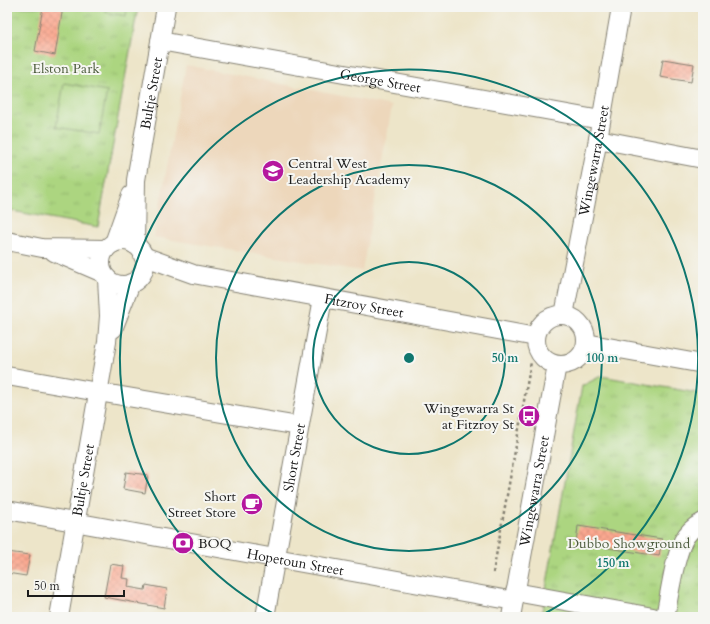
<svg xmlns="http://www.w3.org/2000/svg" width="710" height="624" font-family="Cardo,serif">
  <defs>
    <pattern id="grass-tufts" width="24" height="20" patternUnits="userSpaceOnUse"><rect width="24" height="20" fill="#acd580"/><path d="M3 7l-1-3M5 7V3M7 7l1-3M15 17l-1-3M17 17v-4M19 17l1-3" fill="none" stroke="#93b66e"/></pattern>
    <pattern id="building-cross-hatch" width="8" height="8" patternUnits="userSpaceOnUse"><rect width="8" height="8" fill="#fba890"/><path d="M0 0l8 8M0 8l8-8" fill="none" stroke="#d7907c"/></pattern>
  </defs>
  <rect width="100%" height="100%" fill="#f6f6f2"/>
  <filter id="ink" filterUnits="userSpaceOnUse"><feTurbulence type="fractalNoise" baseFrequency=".025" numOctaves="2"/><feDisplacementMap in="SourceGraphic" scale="8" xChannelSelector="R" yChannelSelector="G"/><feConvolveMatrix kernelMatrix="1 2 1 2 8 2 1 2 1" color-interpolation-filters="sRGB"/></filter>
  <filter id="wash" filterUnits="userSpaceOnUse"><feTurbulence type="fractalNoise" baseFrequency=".012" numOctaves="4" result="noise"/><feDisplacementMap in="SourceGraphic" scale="16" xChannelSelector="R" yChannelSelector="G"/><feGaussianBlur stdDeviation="0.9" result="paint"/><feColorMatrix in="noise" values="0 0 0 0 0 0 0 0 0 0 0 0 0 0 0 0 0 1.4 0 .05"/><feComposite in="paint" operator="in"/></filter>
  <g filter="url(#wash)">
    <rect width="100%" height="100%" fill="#ede5c9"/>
    <path fill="#edd7bb" d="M186,65L392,106L362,271L154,237Z"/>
    <g fill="url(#grass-tufts)" stroke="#64784e">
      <path d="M7,7H138L98,227L7,210Z"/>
      <path d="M601,376L703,394V617H541L582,386Z"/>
    </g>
    <g fill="#acd580" stroke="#64784e">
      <path d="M106,7H127L126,16L105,12Z"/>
      <path d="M64,83L107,91L99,134L56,127Z"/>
    </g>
    <g id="blocks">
      <g fill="url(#building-cross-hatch)">
        <path d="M43,7H63L55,55L35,51Z"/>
        <path d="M663,59L694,64L691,82L660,77Z"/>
        <path d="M126,472L148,475L145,493L123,489Z"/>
        <path d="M578,526L662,539L659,556L576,543Z"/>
        <path d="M7,552L30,555L26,576L7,573Z"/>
        <path d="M110,564L124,566L122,578L129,579L128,587L145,590L146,585L167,589L164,608L104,597Z"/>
      </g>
    </g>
  </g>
  <g filter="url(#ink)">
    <use href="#blocks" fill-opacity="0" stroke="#848072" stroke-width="1"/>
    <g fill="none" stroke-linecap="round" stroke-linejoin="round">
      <g stroke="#848072" stroke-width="20">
        <g id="minor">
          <path id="s1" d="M160,41L601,120"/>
          <path d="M598,139L703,159"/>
          <path d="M7,241L42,248L106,249"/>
          <circle cx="123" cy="263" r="22"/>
          <path d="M114,243L131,195"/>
          <path id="s2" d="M135,245L136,180L166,7"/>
          <path d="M54,252L103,273"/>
          <path id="s3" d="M143,256L193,274L536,337"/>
          <circle cx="561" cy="340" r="25"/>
          <path id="s4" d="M564,315L598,139L621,7"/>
          <path d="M113,329L131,283"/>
          <path d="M586,343L703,364"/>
          <path d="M7,376L98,392L299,426"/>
          <path id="s5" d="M7,510L514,601"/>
          <path d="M515,592L653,617"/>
          <path id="s6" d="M59,617L107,342L109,316L107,278"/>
          <path id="s7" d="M265,617L323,298"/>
          <path id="s8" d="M511,617L557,365"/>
          <path d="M665,617C670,593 673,563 683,541C687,533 695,526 703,522"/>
        </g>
      </g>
      <g stroke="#848072" stroke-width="2.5" stroke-dasharray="3 3" stroke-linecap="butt">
        <path d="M493,573L531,362"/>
        <path d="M485,617L486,616"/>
      </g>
      <use href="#minor" stroke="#fff" stroke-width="18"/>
    </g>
  </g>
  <g fill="none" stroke="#0f766e" stroke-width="2">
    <circle cx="409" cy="358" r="96"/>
    <circle cx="409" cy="358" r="193"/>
    <path d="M280 617A289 289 0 1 1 538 617"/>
  </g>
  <defs>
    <g id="university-disc" transform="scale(1.15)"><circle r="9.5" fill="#b5179e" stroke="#f6f6f2"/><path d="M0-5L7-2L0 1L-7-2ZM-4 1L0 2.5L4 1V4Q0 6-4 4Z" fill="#fff"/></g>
    <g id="bus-disc" transform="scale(1.15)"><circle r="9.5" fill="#b5179e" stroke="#f6f6f2"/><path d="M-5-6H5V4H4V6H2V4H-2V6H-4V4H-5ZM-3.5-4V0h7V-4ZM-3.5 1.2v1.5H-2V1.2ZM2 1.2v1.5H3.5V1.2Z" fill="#fff"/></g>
    <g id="cafe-disc" transform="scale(1.15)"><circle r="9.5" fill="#b5179e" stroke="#f6f6f2"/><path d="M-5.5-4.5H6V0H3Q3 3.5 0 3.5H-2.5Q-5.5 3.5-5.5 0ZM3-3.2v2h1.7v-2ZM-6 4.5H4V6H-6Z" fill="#fff"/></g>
    <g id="bank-disc" transform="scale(1.15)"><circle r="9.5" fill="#b5179e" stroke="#f6f6f2"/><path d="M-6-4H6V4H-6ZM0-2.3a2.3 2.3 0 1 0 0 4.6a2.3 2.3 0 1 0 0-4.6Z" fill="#fff"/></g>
  </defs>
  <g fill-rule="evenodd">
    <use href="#university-disc" x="273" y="171"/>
    <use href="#bus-disc" x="529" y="416"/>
    <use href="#cafe-disc" x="252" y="504"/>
    <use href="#bank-disc" x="183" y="543"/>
  </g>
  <g text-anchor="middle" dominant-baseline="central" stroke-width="4" stroke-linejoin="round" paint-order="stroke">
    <g font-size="14" fill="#4e5d3f" stroke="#f6f6f2">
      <text x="66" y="68">Elston Park</text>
      <text x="629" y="543">Dubbo Showground</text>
    </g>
    <g font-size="14" fill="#1c1c1c" stroke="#f6f6f2">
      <text stroke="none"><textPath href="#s1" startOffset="224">George Street</textPath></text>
      <text stroke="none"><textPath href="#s2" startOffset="153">Bultje Street</textPath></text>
      <text stroke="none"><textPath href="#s4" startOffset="157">Wingewarra Street</textPath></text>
      <text stroke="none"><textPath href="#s3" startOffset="227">Fitzroy Street</textPath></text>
      <text stroke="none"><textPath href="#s7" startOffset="162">Short Street</textPath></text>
      <text stroke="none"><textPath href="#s6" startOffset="139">Bultje Street</textPath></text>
      <text stroke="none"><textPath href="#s8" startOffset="128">Wingewarra Street</textPath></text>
      <text stroke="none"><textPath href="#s5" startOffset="293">Hopetoun Street</textPath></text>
    </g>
    <g font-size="14" fill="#1c1c1c" stroke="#f6f6f2" text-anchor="start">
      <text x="288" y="163">Central West<tspan x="288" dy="16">Leadership Academy</tspan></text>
      <text x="514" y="408" text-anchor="end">Wingewarra St<tspan x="514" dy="16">at Fitzroy St</tspan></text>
      <text x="236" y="496" text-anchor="end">Short<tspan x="236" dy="16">Street Store</tspan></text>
      <text x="198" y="543">BOQ</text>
    </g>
  </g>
  <circle cx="409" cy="358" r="6" fill="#0f766e" stroke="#f6f6f2" stroke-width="2"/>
  <g font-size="12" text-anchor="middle" font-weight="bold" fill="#0f766e" stroke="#f6f6f2" stroke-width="4" stroke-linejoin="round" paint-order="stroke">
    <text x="505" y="362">50 m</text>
    <text x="602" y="362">100 m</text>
    <text x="613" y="567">150 m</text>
  </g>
  <rect width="710" height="624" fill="none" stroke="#f6f6f2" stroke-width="24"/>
  <path d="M28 590v6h96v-6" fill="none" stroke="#1c1c1c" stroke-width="2"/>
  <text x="34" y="590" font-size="12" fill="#1c1c1c" stroke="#f6f6f2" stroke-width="3" paint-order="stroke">50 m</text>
</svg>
